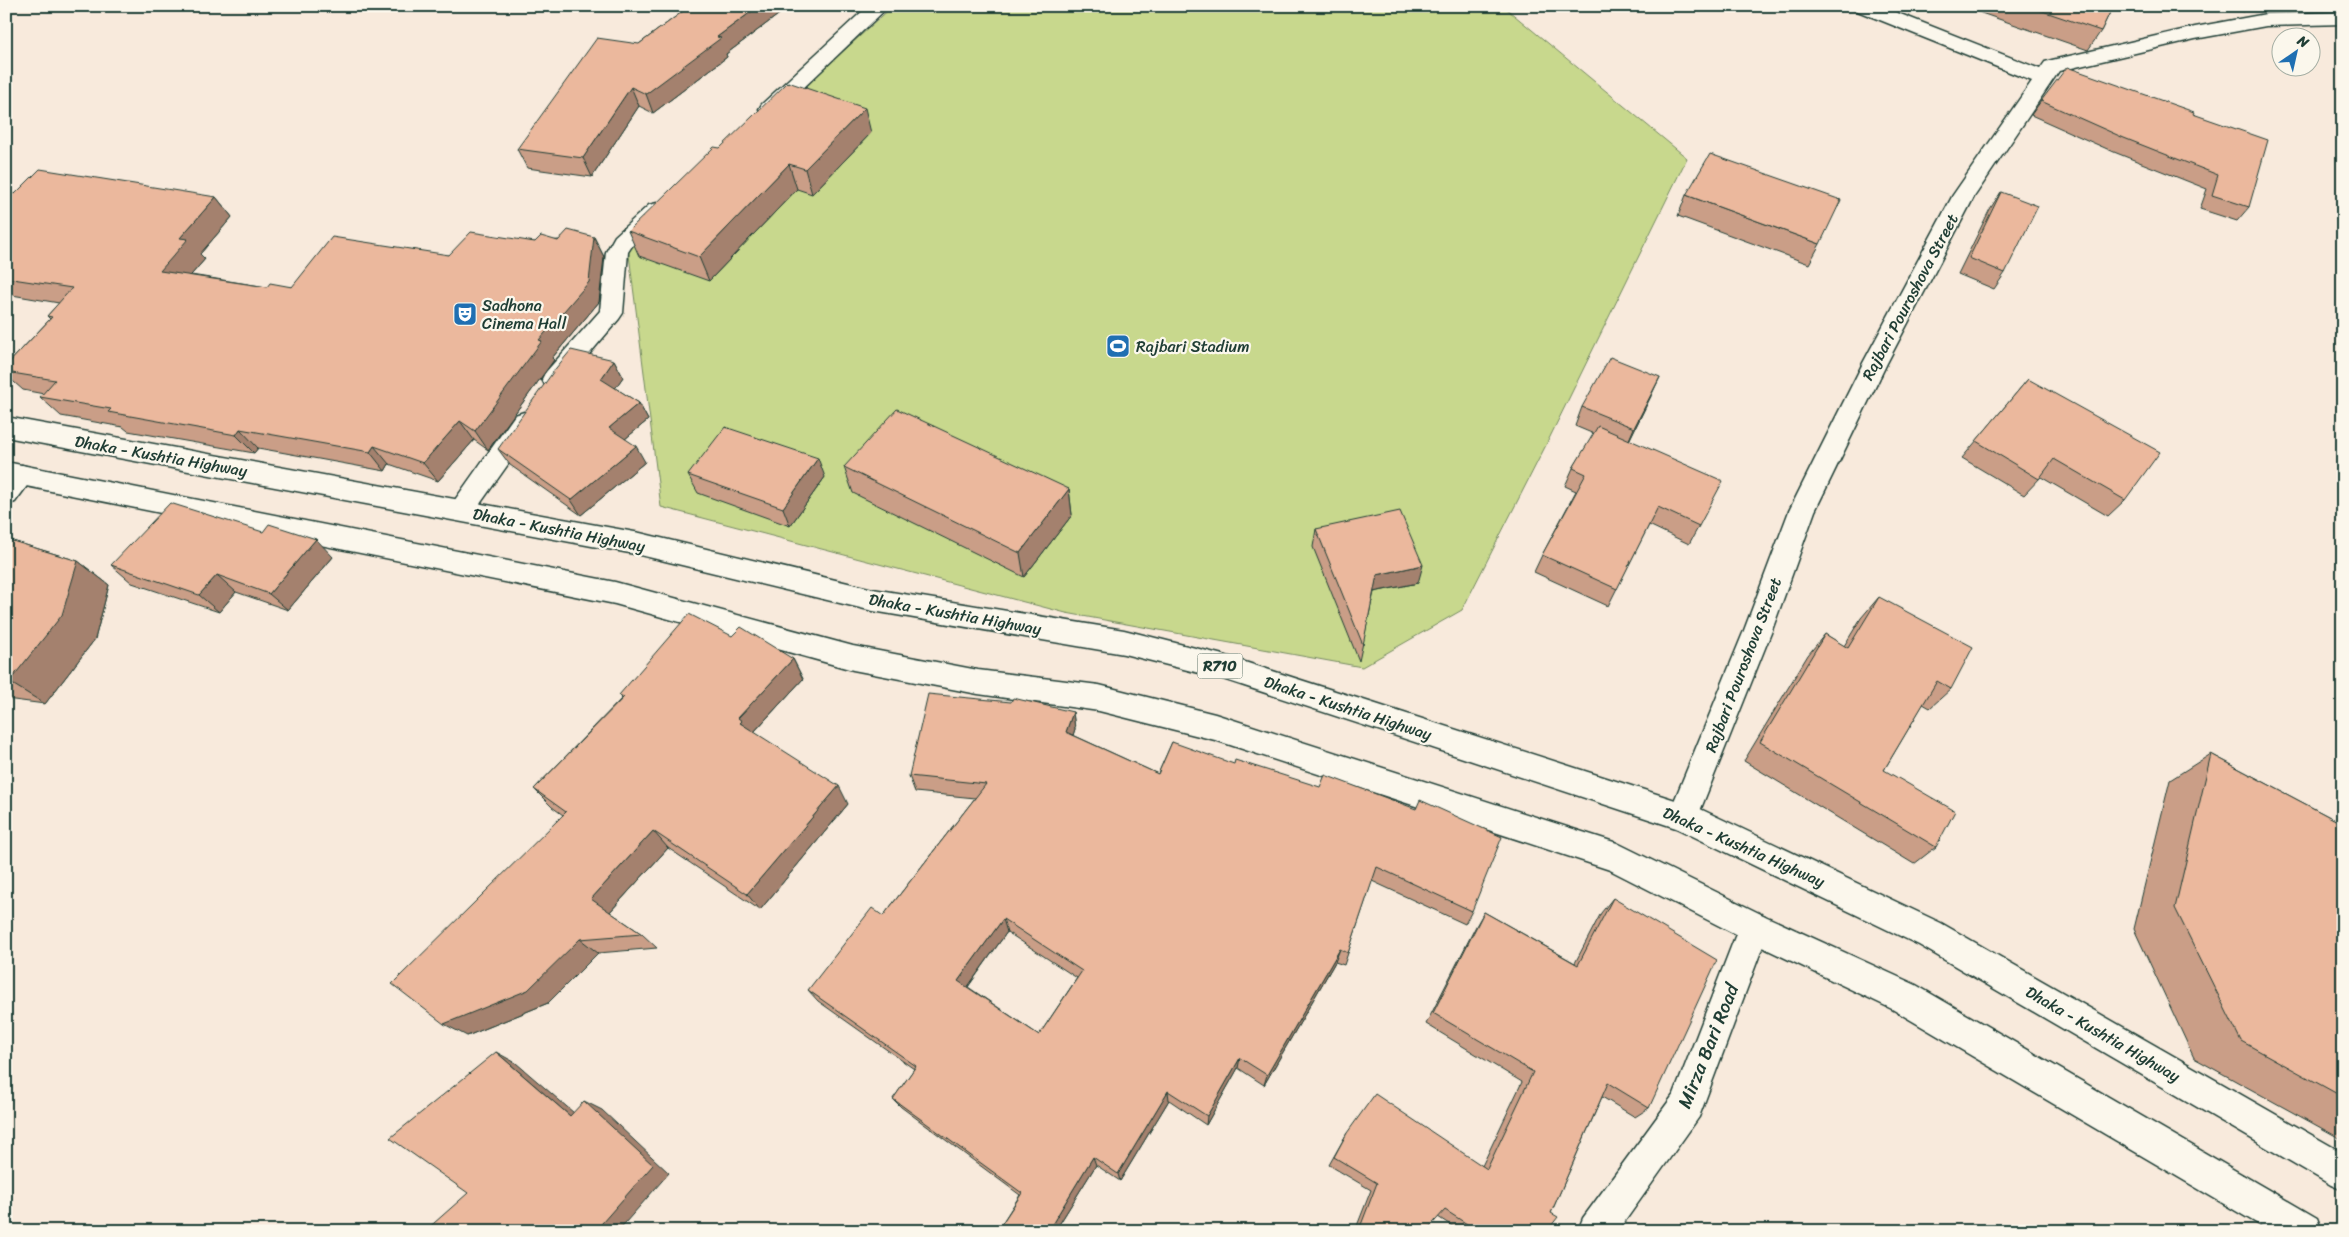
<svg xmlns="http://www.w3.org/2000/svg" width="2349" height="1237" font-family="Sriracha,sans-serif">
  <rect width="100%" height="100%" fill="#f8eadc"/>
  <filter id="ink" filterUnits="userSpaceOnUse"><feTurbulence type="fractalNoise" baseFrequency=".02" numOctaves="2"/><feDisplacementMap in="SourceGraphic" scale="10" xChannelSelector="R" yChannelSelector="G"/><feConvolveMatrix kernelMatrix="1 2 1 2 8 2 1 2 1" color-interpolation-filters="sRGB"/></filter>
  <g filter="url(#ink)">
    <path fill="#c8d88d" stroke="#748a60" d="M893,6H1503L1687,158L1546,445L1462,610L1362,667L1066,613L661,507L628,247Z"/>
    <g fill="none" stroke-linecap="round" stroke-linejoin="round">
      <g stroke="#1f3d34" stroke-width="3">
        <g id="minor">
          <path d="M868,6H889L776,114L769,116L762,114L759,109L762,104Z"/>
          <path d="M1853,6H1880L2040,69L2045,62L2052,60L2195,27L2266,14L2343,12V24L2266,26L2195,39L2059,71L1974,197L1887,363L1815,511L1771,633L1698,816L1694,826L1683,830L1672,826L1668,816L1743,633L1789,511L1863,363L1953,195L2032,81L1855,10Z"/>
          <path d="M657,203L665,205L668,210L632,246L628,252L623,313L619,319L563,385L554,388L545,385L542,379L545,373L600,311L606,252L615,236L649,205Z"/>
          <path d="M524,412L533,415L536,422L533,429L470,518L461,521L452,518L448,511L452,504L515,415Z"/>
          <path d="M22,465L31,468L35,475L15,502L6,505C6,487 1,472 22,465Z"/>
          <path d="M1754,912L1765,916L1770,927L1699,1117L1618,1231H1578L1583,1218L1674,1094L1743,916Z"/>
        </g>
      </g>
      <g stroke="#1f3d34" stroke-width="3">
        <g id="primary">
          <path d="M6,417L640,533L873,589L1124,630L1223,655L1694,806L1941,923L2343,1153V1190L2331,1185L1919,945L1676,828L1223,679L1124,654L873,611L640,555L6,437Z"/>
          <path d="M6,462L615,582L853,646L978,670L1099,685L1215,714L1617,843L1765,916L1916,985L2317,1218L2322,1231H2270L1892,1009L1743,938L1610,870L1215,740L1099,711L978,694L853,670L615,604L6,482Z"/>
        </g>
      </g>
      <use href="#minor" fill="#fbf7ec" fill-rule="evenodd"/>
      <use href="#primary" fill="#fbf7ec" fill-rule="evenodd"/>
    </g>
    <g fill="#ca9e87" stroke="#1f3d34" fill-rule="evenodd">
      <path d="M690,6H790L726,54L727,57L653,113L639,106L592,177L527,168L517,149L639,44Z"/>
      <path d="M1961,6H2113L2101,31L2088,50Z"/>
      <path d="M2226,6H2247L2243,12Z"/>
      <path d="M2041,101L2193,114L2249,207L2237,221L2200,209L2207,189L2114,152L2031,115Z"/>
      <path d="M871,133L812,194L797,189L709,281L639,256L628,231L720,148Z"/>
      <path d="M2001,192L2005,273L1994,289L1958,274L1990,209Z"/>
      <path d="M15,194L216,197L232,217L200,254L205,259L191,275L267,287H292L449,255L535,242L594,237L604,257L599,302L552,358L554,360L488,450L474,440L438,481L389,464L385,471L258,448L254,453L128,431L123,427L61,416L40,397L44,394L23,390L6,375V366L50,319L47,316L59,303L6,294V195Z"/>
      <path d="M1686,195L1820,244L1809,264L1678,216Z"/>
      <path d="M614,360L623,377L615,388L639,403L648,420L625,439L645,462L581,515L510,465L498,449Z"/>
      <path d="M2028,379L2125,500L2108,516L2041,477L2024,495L1962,458Z"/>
      <path d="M1651,396L1629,440L1699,526L1689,544L1649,525L1608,606L1534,572L1542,555L1576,491L1565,486L1573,468L1594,434L1575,426L1582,407Z"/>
      <path d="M844,467L1069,489L1072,515L1024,577L853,493Z"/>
      <path d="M688,475L825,477L790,526L698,493Z"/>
      <path d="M1316,529L1418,583L1374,592L1359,661L1313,547Z"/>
      <path d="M6,539L78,561L109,585L95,639L45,704L6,699Z"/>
      <path d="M333,557L288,610L236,592L219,612L132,583L111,565Z"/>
      <path d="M1879,597L1951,689L1930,708L1923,704L1884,770L1936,847L1914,864L1744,761L1808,655L1825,634L1844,646L1861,618Z"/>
      <path d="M732,636L793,659L803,679L754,732L848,804L760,910L668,848L610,912L642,934L657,948L598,953L548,1003L467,1036L563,815L552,807L534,789L622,698L619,695Z"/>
      <path d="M1073,712L1075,729L1073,735L1158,774L1172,742L1472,911L1465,924L1372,881L1344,965L1335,962L1264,1085L1238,1068L1206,1125L1169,1100L1120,1181L1096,1165L1055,1231H997L1020,1195L901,1107L893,1099L914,1069L818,1001L808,990L883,916L975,798L915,792L909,776ZM1007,932L1077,978L1039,1035L968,987Z"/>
      <path d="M2211,754L2343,824V1140L2194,1058L2134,929L2170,780Z"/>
      <path d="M1613,898L1649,1108L1635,1117L1602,1097L1551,1213L1547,1231H1460L1438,1217L1426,1231H1355L1371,1190L1329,1165L1347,1133L1482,1166L1522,1082L1426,1024L1476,926L1484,912L1575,963L1601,913Z"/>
    </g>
    <g fill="#a4816e" stroke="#1f3d34">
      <path d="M759,6H790L726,54L727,57L653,113L646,94L717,37Z"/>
      <path d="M631,87L639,106L592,177L583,158Z"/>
      <path d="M865,108L871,133L812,194L805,169Z"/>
      <path d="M789,164L797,189L709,281L699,257Z"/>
      <path d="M216,197L232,217L200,254L205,259L178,290L160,271L180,238Z"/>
      <path d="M594,237L604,257L599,302L552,358L554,360L488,450L475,431L539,340Z"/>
      <path d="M614,360L623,377L610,396L601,379Z"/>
      <path d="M1660,377L1651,396L1626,447L1634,428Z"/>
      <path d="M639,403L648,420L619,444L609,428Z"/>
      <path d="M460,421L474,440L438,481L423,463Z"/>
      <path d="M240,429L258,448L254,453L236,435Z"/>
      <path d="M374,446L389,464L385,471L370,452Z"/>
      <path d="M636,446L645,462L581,515L571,500Z"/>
      <path d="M818,458L825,477L790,526L783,508Z"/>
      <path d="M1069,489L1072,515L1024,577L1020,553Z"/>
      <path d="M316,539L333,557L288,610L269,594Z"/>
      <path d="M78,561L109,585L95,639L45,704L9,682Z"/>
      <path d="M1423,565L1418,583L1373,592L1377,575Z"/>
      <path d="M217,575L236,592L219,612L199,595Z"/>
      <path d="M793,659L803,679L751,735L752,742L738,718Z"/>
      <path d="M1073,712L1075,729L1069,748L1066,732Z"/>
      <path d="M839,786L848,804L760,910L747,894Z"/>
      <path d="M653,831L668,848L608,914L591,899Z"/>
      <path d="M1003,919L1007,932L964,992L958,981Z"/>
      <path d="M580,939L598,953L548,1003L467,1036L444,1024Z"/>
      <path d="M1340,949L1335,962L1264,1085L1267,1075Z"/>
      <path d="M496,1052L516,1063L588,1125L570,1116Z"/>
      <path d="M1240,1058L1238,1068L1206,1125L1207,1116Z"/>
      <path d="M1168,1091L1169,1100L1120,1181L1118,1174Z"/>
      <path d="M584,1101L602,1110L669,1173L618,1231H595Z"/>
      <path d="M1093,1157L1096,1165L1055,1231H1048Z"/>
    </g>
    <g fill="#ebb89d" stroke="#1f3d34" fill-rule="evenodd">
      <path d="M690,6H759L717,37L721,38L646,94L631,87L583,158L517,149L597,38L639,44Z"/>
      <path d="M2028,6H2113L2101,31Z"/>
      <path d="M2067,67L2194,112L2193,114L2268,140L2249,207L2212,195L2218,175L2124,138L2041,101Z"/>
      <path d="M788,82L865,108L805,169L789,164L699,257L628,231L714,147L720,148Z"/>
      <path d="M1710,154L1841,200L1820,244L1686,195Z"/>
      <path d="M40,169L216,197L180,238L188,239L160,271L267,287L270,283L292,287L332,237L449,255L471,232L535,242L541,236L558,241L568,230L594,237L589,282L539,340L542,341L475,431L460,421L423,463L374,446L370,452L240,429L236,435L108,412L111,409L40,397L55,380L6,372V366L52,317L47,316L72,288L6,278V195L9,193L15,194Z"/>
      <path d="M2001,192L2038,206L2005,273L1969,258Z"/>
      <path d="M571,350L614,360L601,379L639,403L609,428L636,446L571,500L498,449L556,368Z"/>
      <path d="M1610,357L1660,377L1634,428L1582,407Z"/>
      <path d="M2028,379L2160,452L2125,500L2054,459L2039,479L1976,441Z"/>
      <path d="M897,409L1069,489L1020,553L844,467Z"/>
      <path d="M1598,426L1723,481L1699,526L1658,507L1617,589L1542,555L1586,474L1573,468Z"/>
      <path d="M725,427L818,458L783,508L688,475Z"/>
      <path d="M170,503L263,532L269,524L316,539L269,594L217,575L199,595L111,565Z"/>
      <path d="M1400,511L1423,565L1377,575L1363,645L1316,529Z"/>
      <path d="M6,539L78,561L62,615L9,682L6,681Z"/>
      <path d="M1879,597L1973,647L1951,689L1937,681L1884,770L1955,811L1936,847L1760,742L1825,634L1848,648Z"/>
      <path d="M689,614L732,636L741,627L793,659L738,718L742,721L740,723L839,786L747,894L653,831L591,899L642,934L580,939L528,990L444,1024L392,984L566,812L534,789L624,697L619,695Z"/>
      <path d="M928,694L1011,702L1013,698L1073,712L1066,732L1158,774L1172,742L1234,764L1235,760L1320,787L1325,775L1416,809L1420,800L1502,837L1472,911L1377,867L1348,953L1340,949L1267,1075L1240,1058L1207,1116L1168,1091L1118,1174L1093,1157L1048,1231H997L1022,1193L893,1099L916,1066L808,990L872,908L883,916L986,784L909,776ZM1003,919L1082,971L1039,1035L958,981Z"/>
      <path d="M2211,754L2343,824V1097L2241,1041L2175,908Z"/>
      <path d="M1613,898L1717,960L1649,1108L1608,1083L1551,1213L1558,1217L1547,1231H1478L1445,1210L1426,1231H1360L1359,1230L1377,1183L1334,1157L1347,1133L1375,1094L1487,1169L1533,1072L1433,1013L1484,912L1578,965Z"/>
      <path d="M496,1052L570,1116L584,1101L653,1165L595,1231H425L468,1193L390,1138Z"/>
    </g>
  </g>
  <defs>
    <g id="theatre-square" transform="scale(1.25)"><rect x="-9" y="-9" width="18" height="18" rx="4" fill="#1f6fb2" stroke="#fbf7ec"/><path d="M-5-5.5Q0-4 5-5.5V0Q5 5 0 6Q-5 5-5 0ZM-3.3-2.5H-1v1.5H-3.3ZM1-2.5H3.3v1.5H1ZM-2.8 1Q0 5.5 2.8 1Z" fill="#fff"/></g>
    <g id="stadium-square" transform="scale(1.25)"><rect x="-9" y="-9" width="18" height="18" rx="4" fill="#1f6fb2" stroke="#fbf7ec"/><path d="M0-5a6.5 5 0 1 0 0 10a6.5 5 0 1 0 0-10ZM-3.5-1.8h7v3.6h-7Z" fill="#fff"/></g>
  </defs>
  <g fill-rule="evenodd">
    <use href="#theatre-square" x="465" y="314"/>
    <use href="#stadium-square" x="1118" y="346"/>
  </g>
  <g text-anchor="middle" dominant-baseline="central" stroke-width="4.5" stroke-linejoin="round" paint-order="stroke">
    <rect fill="#fbf7ec" stroke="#61756b" stroke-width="1" x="1197.5" y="653.5" width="45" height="25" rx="4"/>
    <g font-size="15" font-weight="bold" fill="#1f3d34">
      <text x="1220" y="666">R710</text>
    </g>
    <g font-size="16" fill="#1f3d34" stroke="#fbf7ec">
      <text transform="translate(1910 297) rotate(-62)">Rajbari Pouroshova Street</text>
      <text transform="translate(161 456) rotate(10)">Dhaka - Kushtia Highway</text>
      <text transform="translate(559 530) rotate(11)">Dhaka - Kushtia Highway</text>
      <text transform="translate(955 614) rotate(10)">Dhaka - Kushtia Highway</text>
      <text transform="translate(1743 665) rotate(-69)">Rajbari Pouroshova Street</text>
      <text transform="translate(1348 708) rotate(18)">Dhaka - Kushtia Highway</text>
      <text transform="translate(1744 847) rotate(24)">Dhaka - Kushtia Highway</text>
      <text transform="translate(2103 1034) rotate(30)">Dhaka - Kushtia Highway</text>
    </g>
    <g font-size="16" fill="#1f3d34" stroke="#fbf7ec" text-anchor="start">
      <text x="482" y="305">Sadhona<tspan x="482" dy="18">Cinema Hall</tspan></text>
      <text x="1136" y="346">Rajbari Stadium</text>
    </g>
    <g font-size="19" fill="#1f3d34" stroke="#fbf7ec">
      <text transform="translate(1708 1046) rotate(-68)">Mirza Bari Road</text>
    </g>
  </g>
  <rect width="2349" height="1237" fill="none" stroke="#fbf7ec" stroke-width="25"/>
  <rect x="12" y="12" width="2324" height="1212" fill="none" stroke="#1f3d34" stroke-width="2" filter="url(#ink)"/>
  <g transform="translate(2296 52) rotate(34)"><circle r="24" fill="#fbf7ec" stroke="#a3ada2"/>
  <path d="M0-4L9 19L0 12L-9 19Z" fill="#1f6fb2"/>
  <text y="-8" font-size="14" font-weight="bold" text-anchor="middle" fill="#1f3d34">N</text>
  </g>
</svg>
